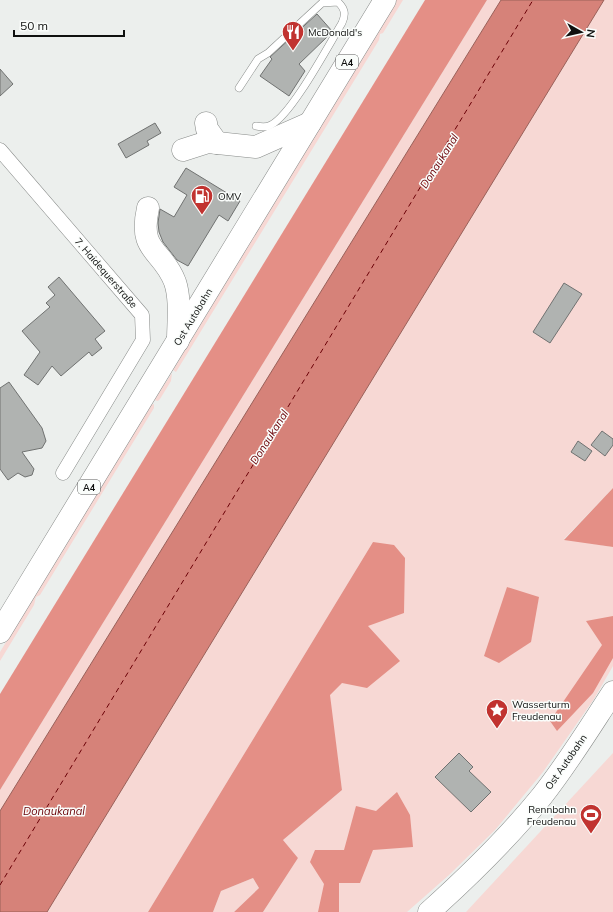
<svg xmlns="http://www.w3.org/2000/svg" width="613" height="912" font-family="Mulish,sans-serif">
  <rect width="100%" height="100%" fill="#ecefed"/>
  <g fill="#f7d8d4">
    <path d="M396,0H403L383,33L380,34L379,40L176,372L173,370Z"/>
    <path d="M487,0H501L0,811V790Z"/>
    <path d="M604,0H613V488L564,539L613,547V666L594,699L543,772L495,830L449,875L407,912H263L298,858L283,840L342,790L329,695L342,682L367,626L373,542L148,912H47Z"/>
    <path d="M172,373L171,381L160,399L158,401L154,400Z"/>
    <path d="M154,404V408L40,595L36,597L34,605L0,661V652L151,405Z"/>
    <path d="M613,753V912H466Z"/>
    <path d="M253,878L259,888L234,912H213L221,891Z"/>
  </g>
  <g fill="#e48f86">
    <path d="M425,0H487L0,790V694Z"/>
    <path d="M613,488V547L564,540Z"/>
    <path d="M373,542L394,545L405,558L404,613L368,626L400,661L367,688L342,683L330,695L342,790L283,840L298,858L263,912H234L259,888L253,878L221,891L213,912H148Z"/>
    <path d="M507,587L539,597L531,642L499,663L484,656Z"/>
    <path d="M613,616V658L593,693L557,731L550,721L602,645L586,621Z"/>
    <path d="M397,792L410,815L413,847L373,850L360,883H339V912H318L324,884L310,862L315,850H344L356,806L376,811Z"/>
  </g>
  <path fill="#d68279" stroke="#9a6059" d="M501,0H604L47,912H0V811Z"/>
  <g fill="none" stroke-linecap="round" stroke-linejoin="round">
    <path stroke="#6a0006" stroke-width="1" stroke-dasharray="5 4" stroke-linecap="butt" d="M0,885L533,0"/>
  </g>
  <g fill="#b0b3b1" stroke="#707271">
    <path d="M317,14L332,31L328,36L299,64L305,71L289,96L260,76L272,59L270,57Z"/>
    <path d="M0,69L13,84L0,96Z"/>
    <path d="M155,123L161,133L147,141L149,145L126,158L118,144Z"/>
    <path d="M186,168L240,201L228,221L219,215L188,266L177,260L163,242L159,232L158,223L160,209L174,217L187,195L174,187Z"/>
    <path d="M59,277L105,331L95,339L102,348L92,356L89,352L61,376L52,366L38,385L24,375L40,352L22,331L50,307L46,303L55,295L48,287Z"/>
    <path d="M564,283L582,294L550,343L533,332Z"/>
    <path d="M9,382L42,428L46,441L42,448L22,452L34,469L32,475L25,477L18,473L8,480L0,469V388Z"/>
    <path d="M602,431L613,439V445L605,456L591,445Z"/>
    <path d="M578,441L592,451L585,461L571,452Z"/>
    <path d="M459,753L473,767L469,771L491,792L471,812L435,777Z"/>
  </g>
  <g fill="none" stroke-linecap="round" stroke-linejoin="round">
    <g stroke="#888b89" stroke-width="8">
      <path id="lane" d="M239,88L258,59L268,53L322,3L338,2C345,9 346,14 342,23C328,46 292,114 271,125C266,128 261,127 256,126"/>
    </g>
    <g stroke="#888b89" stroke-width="15">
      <path id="street" d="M0,150L142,315L143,340L63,473"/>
    </g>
    <g stroke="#888b89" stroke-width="23">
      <g id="highway">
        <path d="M206,123L207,129L217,143"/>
        <path d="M183,150L208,142L256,147L310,123"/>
        <path d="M148,208C138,253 162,248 175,282C181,300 178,323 178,341"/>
        <path d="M0,632L385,0"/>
        <path d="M429,912C469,876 508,838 542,796C568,763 590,727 613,692"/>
      </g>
    </g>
    <use href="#lane" stroke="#fff" stroke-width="7"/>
    <use href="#street" stroke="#fff" stroke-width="14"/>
    <use href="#highway" stroke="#fff" stroke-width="22"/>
  </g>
  <defs>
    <g id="restaurant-pin" transform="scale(1.15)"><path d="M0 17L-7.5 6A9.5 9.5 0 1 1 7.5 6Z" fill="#c13330" stroke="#fafdfb"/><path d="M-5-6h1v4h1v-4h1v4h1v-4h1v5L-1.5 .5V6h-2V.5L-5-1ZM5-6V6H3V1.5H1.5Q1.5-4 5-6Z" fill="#fff"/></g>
    <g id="fuel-pin" transform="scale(1.15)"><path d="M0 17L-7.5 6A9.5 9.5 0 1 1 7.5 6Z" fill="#c13330" stroke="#fafdfb"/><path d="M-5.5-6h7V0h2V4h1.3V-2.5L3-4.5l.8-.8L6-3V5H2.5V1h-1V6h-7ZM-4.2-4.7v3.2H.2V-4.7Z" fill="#fff"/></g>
    <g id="sight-pin" transform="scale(1.15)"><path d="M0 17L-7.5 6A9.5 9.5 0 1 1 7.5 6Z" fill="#c13330" stroke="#fafdfb"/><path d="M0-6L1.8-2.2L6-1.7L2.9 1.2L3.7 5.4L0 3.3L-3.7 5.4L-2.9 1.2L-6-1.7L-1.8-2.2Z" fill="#fff"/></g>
    <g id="stadium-pin" transform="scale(1.15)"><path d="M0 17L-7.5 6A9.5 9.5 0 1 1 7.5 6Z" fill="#c13330" stroke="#fafdfb"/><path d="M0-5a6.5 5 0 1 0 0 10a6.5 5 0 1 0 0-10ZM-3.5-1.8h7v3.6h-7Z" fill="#fff"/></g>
  </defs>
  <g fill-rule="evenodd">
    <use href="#restaurant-pin" x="293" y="32"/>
    <use href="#fuel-pin" x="202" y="196"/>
    <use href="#sight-pin" x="497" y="710"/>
    <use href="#stadium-pin" x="591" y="815"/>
  </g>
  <g text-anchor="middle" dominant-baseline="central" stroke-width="3" stroke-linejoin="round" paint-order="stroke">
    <g fill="#fafdfb" stroke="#565756" stroke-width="1">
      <rect x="336" y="55" width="22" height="14" rx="3"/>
      <rect x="78" y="480" width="22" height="14" rx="3"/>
    </g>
    <g font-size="9" font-weight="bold" fill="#0f100f">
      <text x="347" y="62">A4</text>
      <text x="89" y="487">A4</text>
    </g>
    <g font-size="10" fill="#0f100f" stroke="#fafdfb" text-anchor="start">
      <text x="308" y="32">McDonald's</text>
      <text x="218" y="196">OMV</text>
      <text x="512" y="704">Wasserturm<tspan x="512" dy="12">Freudenau</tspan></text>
      <text x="576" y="809" text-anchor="end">Rennbahn<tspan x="576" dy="12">Freudenau</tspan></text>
    </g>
    <g font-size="10" fill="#0f100f" stroke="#fafdfb">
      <text transform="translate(106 273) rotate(49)">7. Haidequerstraße</text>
      <text transform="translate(193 317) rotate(-59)">Ost Autobahn</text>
      <text transform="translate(566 762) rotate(-55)">Ost Autobahn</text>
    </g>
    <g font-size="11" font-style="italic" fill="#6a0006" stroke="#fafdfb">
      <text transform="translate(439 161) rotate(-58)">Donaukanal</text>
      <text transform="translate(269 437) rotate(-58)">Donaukanal</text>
      <text x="54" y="811">Donaukanal</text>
    </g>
  </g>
  <g transform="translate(581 32) rotate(98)" stroke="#fafdfb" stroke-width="3" paint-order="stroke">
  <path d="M0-3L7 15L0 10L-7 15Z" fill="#0f100f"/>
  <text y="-6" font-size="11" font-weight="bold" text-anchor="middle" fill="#0f100f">N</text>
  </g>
  <path d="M14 30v6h110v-6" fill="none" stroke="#0f100f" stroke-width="2"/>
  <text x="20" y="30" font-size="12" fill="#0f100f" stroke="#fafdfb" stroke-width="3" paint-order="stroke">50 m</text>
</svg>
